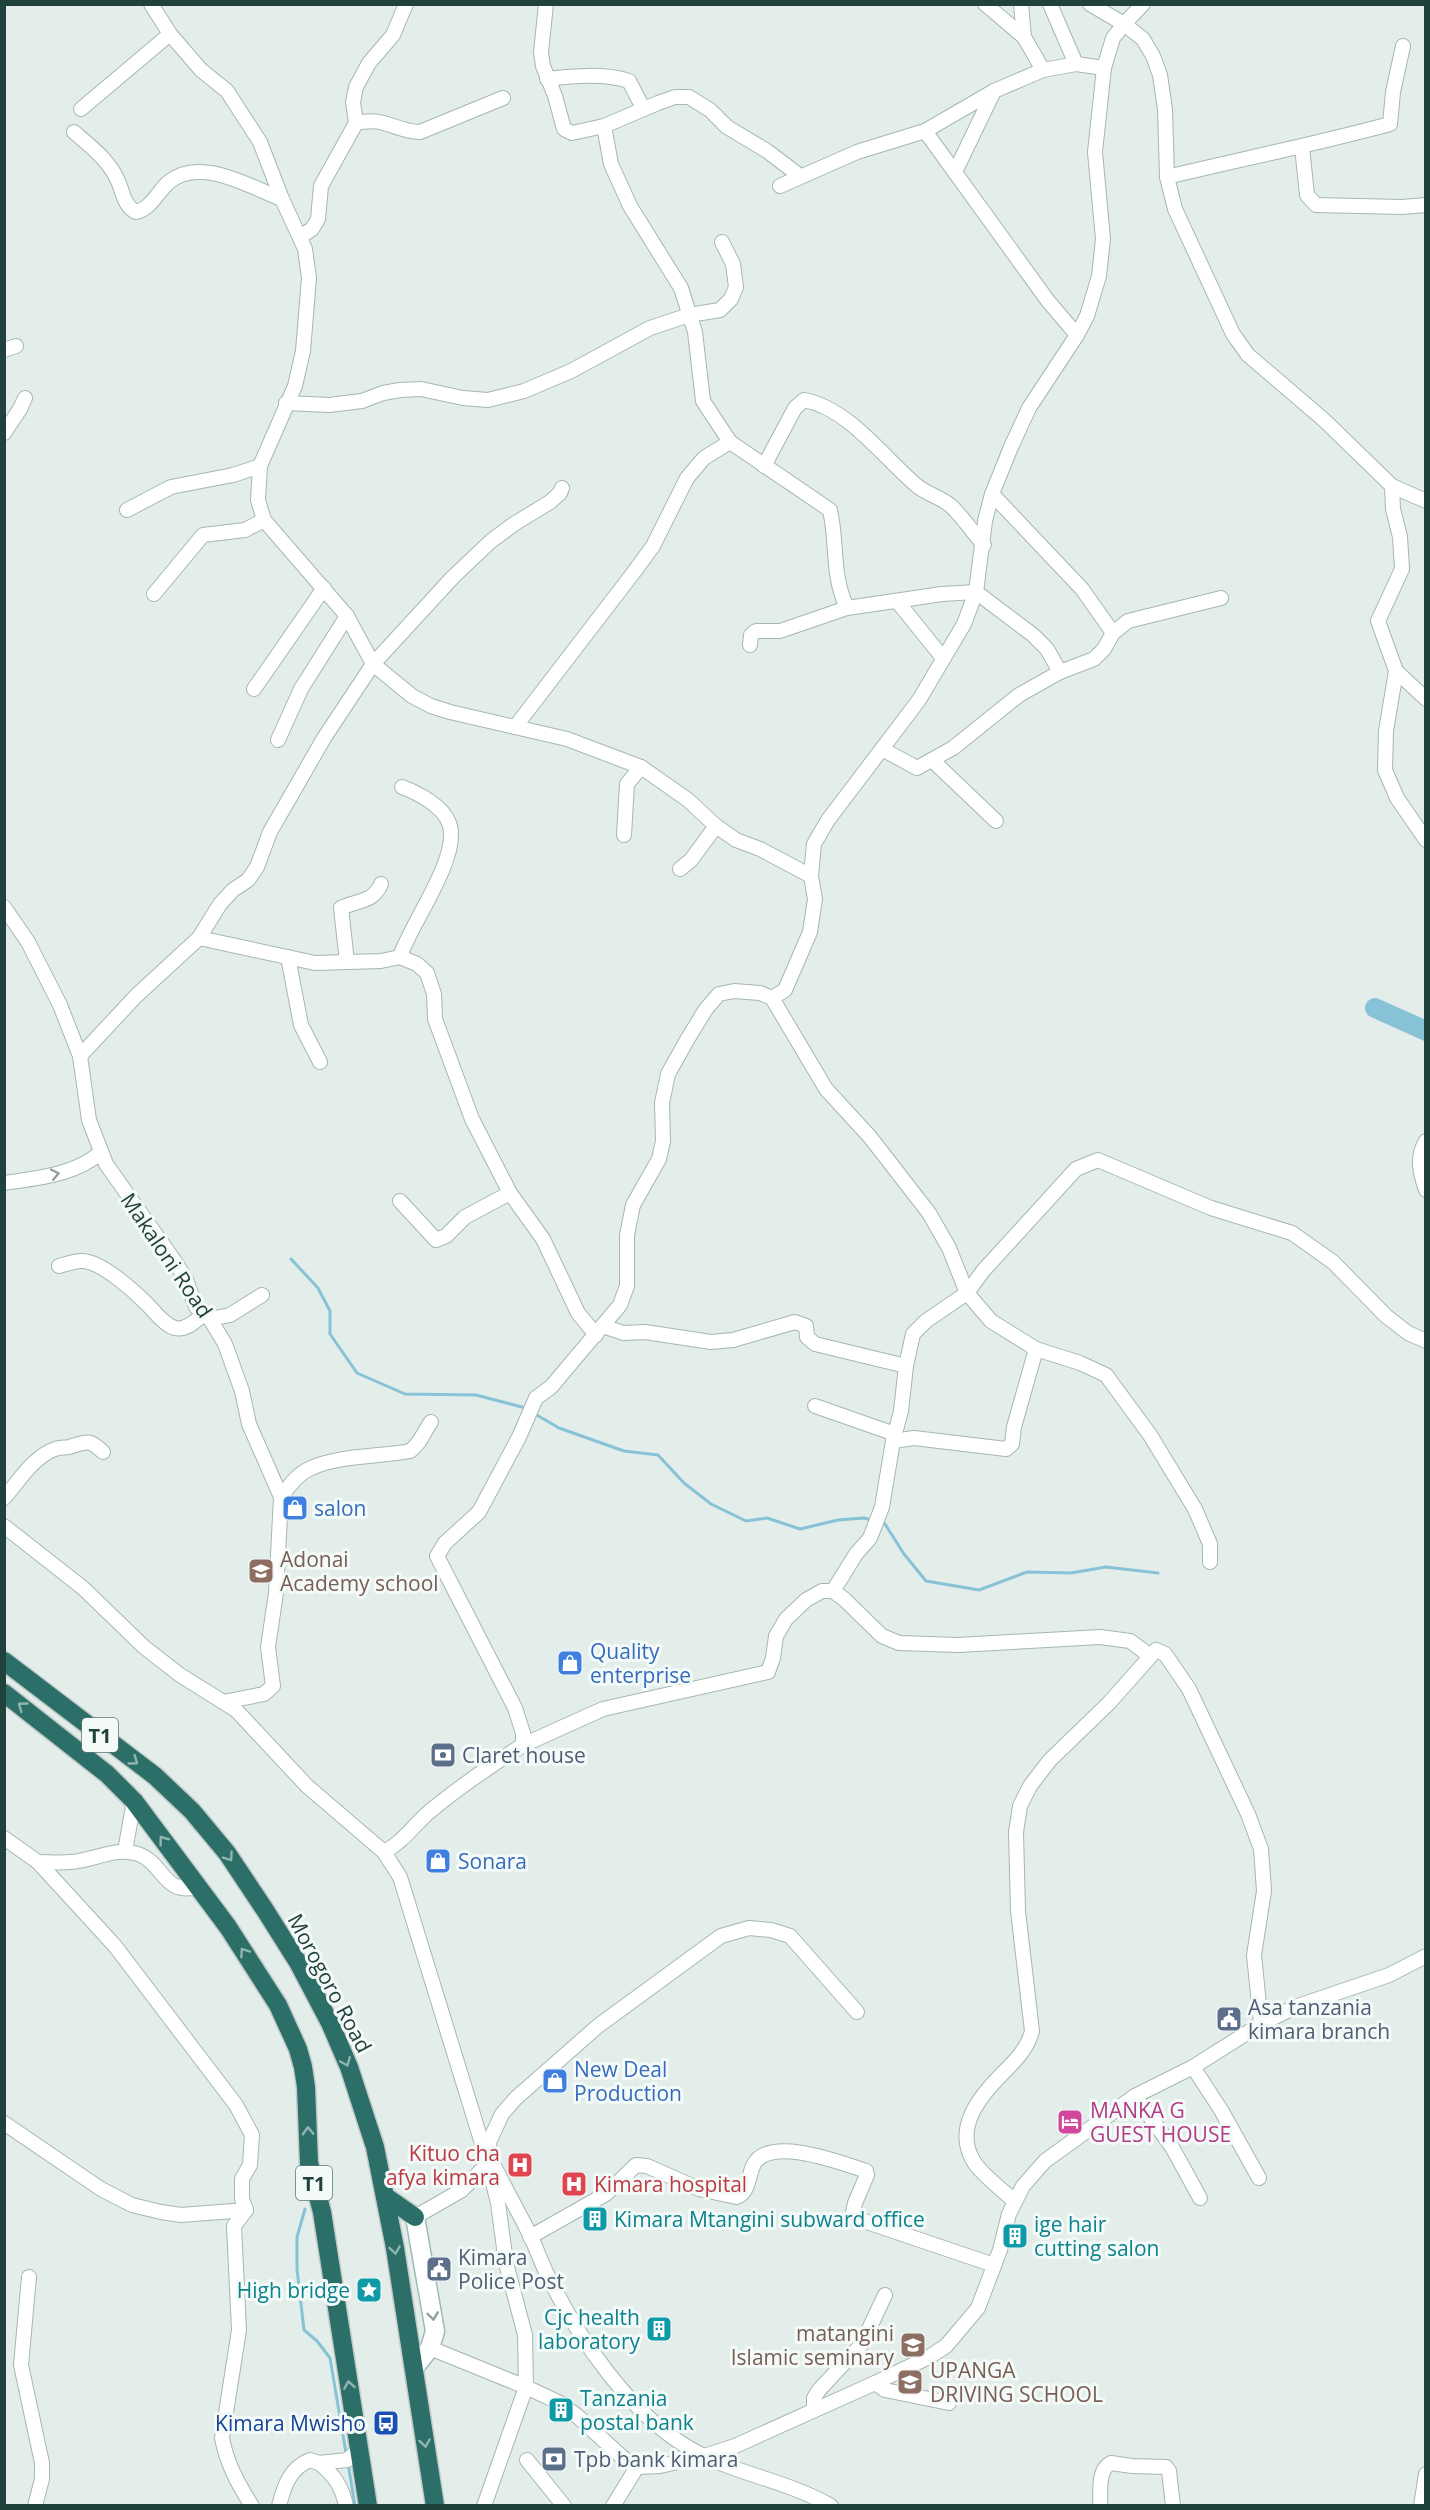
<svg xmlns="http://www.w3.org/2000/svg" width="1430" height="2510" font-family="'Open Sans',sans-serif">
  <rect width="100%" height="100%" fill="#e3eeea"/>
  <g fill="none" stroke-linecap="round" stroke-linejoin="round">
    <g stroke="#88c2d6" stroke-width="3">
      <path d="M291,1259L318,1288L330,1311V1334L357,1373L405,1394L476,1395L522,1407"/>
      <path d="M535,1414L559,1428L624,1451L658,1455L684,1483L711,1504L746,1521L767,1518L800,1529L838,1520L864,1518L871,1520"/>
      <path d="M880,1522L885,1524L904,1554L926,1581L979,1590L1027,1572L1071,1573L1106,1567L1158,1573"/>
      <path d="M305,2209L297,2237V2269L304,2330L317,2341L330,2358L346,2453"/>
      <path d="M348,2463L355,2506"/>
    </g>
    <path stroke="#88c2d6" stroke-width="20" d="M1375,1008L1426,1031"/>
    <g stroke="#a5b7b2" stroke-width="16">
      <g id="street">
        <path d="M151,4L170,34L201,70L227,91L260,142L282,199L305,249L309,278L303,351L295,386L260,466L258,500L264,520L347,616L373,664L412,696L431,706L450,712L567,739L641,767L688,800L716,826L736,840L760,849L811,876"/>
        <path d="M546,4L541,52L543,66L555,96L564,129L572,133L604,126"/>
        <path d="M985,4L1024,37"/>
        <path d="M1021,4L1024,37L1043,70"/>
        <path d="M1050,4L1076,64"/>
        <path d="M1090,4L1124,24L1143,39L1153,56L1160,75L1165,109L1167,177L1175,209L1233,334L1248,355L1324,420L1392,486L1426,501"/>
        <path d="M547,79C573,76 604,73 629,81L643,108"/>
        <path d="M81,109L170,34"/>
        <path d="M356,123C386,116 393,131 420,132L503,98"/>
        <path d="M925,131L1048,301L1077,335"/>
        <path d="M74,132C90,146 109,160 118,181C123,192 124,206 136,212C151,209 158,191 169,182C200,156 250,187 282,199"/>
        <path d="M1302,147L1307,195L1316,205L1402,207L1426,205"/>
        <path d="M955,172L994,91"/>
        <path d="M800,176L767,151L727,127L710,110L689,97H675L658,103L604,126L611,164L630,206L681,288L695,332L703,401L730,442L830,510C838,546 831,573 847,608"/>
        <path d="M1167,177C1242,159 1316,144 1390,124L1393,92L1403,46"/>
        <path d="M780,186L857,152L925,131L994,91L1043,70L1076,64L1104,68"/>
        <path d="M300,237L312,229L318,219L321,186L356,123L353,102L356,87L369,63L393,35L406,4"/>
        <path d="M4,350L16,346"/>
        <path d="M286,403L329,405L362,401L383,393L400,390L421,389L463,398L488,400L524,391L571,371L650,328L689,315L720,310L731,299L736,287L733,264L722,242"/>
        <path d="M4,433L20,409L25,398"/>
        <path d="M764,466L795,408L804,400C848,408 883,457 916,485C926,494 941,497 951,506C963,517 973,533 984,545"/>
        <path d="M1392,486L1393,509L1400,537L1402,569L1378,621L1396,671L1386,731L1385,770L1397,798L1426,840"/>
        <path d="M992,494L1082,589L1113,633"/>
        <path d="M127,510L171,487L233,475L260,466"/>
        <path d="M154,594L203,535L245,530L264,520"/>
        <path d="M897,601L943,658"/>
        <path d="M750,645L751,635L756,631H780L847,608L942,594L976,592L1033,635L1047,649L1060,672"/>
        <path d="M1396,671L1426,699"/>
        <path d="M254,689L324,588"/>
        <path d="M515,727L634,572L653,546L687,478L704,458L730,442"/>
        <path d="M278,740L301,689L347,616"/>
        <path d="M882,749L917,768L953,748L1019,695L1060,672L1094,659L1104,649L1113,633L1128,621L1221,598"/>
        <path d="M933,761L996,821"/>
        <path d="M624,835L627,784L641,767"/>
        <path d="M680,869L691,860L716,826"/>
        <path d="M4,907L28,942L60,1005L80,1056L89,1120L106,1164L176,1263L186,1280L196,1307L210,1319L225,1344L242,1391L249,1424L281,1497L276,1593L268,1647L273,1686L264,1694L223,1702"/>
        <path d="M199,938L315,963L381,961L400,957L417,964L427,973L434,994L435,1019L472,1119L510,1193L543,1239L578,1313L596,1335"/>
        <path d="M288,957L301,1025L320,1062"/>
        <path d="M400,957C410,924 462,856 449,823C443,806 418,793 402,787"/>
        <path d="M347,962L341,908C357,900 373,903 381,884"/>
        <path d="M772,998L785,990L810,932L815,899L811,876L814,844L828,820L919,700L964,624L976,592L985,521L992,494L1011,447L1029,408L1077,335L1087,316L1099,276L1103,239L1095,152L1104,68L1113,38L1124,24L1143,4"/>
        <path d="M80,1056L136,996L199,938L220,904L233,890L248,880L257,867L270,832L324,738L373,664L453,577L491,541L514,524L550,502L560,493L562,488"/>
        <path d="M1426,1141C1416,1157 1420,1173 1426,1190"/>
        <path d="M4,1183C37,1178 76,1175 101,1152"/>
        <path d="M400,1201L436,1240L446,1236L465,1217L510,1193"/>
        <path d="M59,1266C66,1264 75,1261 82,1261C101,1261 134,1291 147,1304C155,1312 164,1325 175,1328C186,1331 197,1320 204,1314"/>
        <path d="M210,1319L230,1315L262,1295"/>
        <path d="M603,1326L623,1333L645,1332L711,1342L733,1340L795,1322L806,1326L807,1337L815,1344L906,1366"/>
        <path d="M815,1406L895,1434"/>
        <path d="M893,1441L914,1438L1006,1449L1012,1444L1014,1427L1036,1349"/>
        <path d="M281,1497C288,1487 296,1476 307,1470C334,1455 380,1457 410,1451C421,1443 423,1433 431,1422"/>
        <path d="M4,1498C19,1481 33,1457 55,1449C60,1447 65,1448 69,1447C87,1442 88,1438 103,1452"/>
        <path d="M4,1526L83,1588L144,1647L180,1675L236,1710L307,1786L384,1852L400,1877L488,2163L498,2203L506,2263L525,2335L526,2387L484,2506"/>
        <path d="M833,1591L856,1554L870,1538L882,1507L893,1441L901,1411L906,1366L913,1334L926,1321L967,1293L983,1271L1076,1169L1098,1160L1211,1208L1292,1233L1333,1262L1386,1316L1408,1333L1426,1341"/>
        <path d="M523,1745L603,1709L768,1672L773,1658L776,1636L786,1619L806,1600L822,1591H833L844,1599L882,1636L899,1643L958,1645L1100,1637L1130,1641L1149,1655"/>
        <path d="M4,1838L38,1862L115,1946L236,2105L252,2135L250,2165L242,2179V2199L246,2210"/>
        <path d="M125,1851L134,1801"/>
        <path d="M384,1852C403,1842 413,1826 429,1812C459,1787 490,1766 523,1745V1733L515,1708L437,1556L445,1543L479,1512L519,1437L536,1398L551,1387L620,1305L627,1286V1235L633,1205L659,1159L663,1141L662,1103L668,1074L687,1040L706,1009L719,994L734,991L760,993L772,998L826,1089L870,1137L929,1213L949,1248L967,1293L991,1321L1036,1349L1080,1363L1106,1375L1150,1435L1195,1509L1210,1544V1562"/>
        <path d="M38,1862C48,1862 59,1863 70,1862C92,1861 117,1846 138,1854C164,1863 163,1896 198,1887"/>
        <path d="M1193,2067L1221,2110L1259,2178"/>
        <path d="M1135,2096L1172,2147L1200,2198"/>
        <path d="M4,2123L101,2189L132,2205L161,2212L181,2215L246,2210"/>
        <path d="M1014,2201C1003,2190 982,2175 974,2162C953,2128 980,2096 1003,2073C1015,2061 1028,2048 1032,2031L1018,1911L1016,1832L1020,1806L1030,1786L1050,1760L1109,1703L1156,1650L1165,1654L1189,1689L1248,1814L1261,1849L1264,1891L1254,1955L1261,2024"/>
        <path d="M246,2210L234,2226L239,2330L222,2438C227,2464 238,2484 252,2506"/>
        <path d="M415,2217L462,2190L491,2160"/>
        <path d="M530,2237L606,2194L636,2165L647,2166L699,2189L736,2197C749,2193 748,2177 753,2166C767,2134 842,2163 866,2171L867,2175L855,2203L852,2217L994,2265"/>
        <path d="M29,2277L21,2365L42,2463V2479L35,2506"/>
        <path d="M430,2348L526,2387L560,2403L576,2415L622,2457L637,2467L660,2466L704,2456L735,2446L875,2383L929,2357L946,2346L978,2308L1000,2250L1009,2214L1023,2186L1045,2161L1135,2096L1193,2067L1261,2024L1295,2007L1389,1975L1426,1956"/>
        <path d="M875,2383L885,2390L949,2403"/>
        <path d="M814,2409V2398L819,2390L862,2344L885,2295"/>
        <path d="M527,2460L564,2506"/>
        <path d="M319,2463C334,2475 342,2486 346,2506"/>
        <path d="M279,2506C284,2486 290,2468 310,2460L319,2463L347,2460L359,2450"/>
        <path d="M613,2506L637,2467"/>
        <path d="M831,2506C786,2480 734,2474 689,2448C631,2414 581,2342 551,2282C543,2268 538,2252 531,2237C518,2211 504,2186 491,2160L488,2150L490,2140L502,2114L516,2098L598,2026L721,1936L749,1928L771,1930L790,1936L857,2012"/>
        <path d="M1100,2506C1101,2492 1097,2470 1111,2463L1132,2466L1166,2467L1169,2471L1173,2506"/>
        <path d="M1421,2506L1426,2474"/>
      </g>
    </g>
    <g stroke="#a1bab4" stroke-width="21">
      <path id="secondary" d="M414,2368L430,2348L435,2331L415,2217"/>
    </g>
    <g stroke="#c1cac8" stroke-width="21">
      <g id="highway">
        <path d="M4,1661L155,1776L192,1811L227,1853L265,1910L299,1964L330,2023L349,2067L375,2147L395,2248L435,2506"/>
        <path d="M4,1693L107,1774L134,1801L228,1927L278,2005L298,2049L303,2067L306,2087L309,2163L322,2212L368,2506"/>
        <path d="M385,2196L415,2217"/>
      </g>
    </g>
    <use href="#street" stroke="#fff" stroke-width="14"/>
    <use href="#secondary" stroke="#fff" stroke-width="18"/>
    <use href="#highway" stroke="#2b6f68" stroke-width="18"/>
  </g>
  <defs><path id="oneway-chevron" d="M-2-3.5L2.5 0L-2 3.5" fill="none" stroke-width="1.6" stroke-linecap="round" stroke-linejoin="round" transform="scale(1.5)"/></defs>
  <g stroke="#90a09e">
    <use href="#oneway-chevron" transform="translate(55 1174) rotate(-12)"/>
    <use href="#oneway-chevron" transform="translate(433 2316) rotate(82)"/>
  </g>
  <g stroke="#90b4b0">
    <use href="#oneway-chevron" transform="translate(22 1706) rotate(-144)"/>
    <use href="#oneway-chevron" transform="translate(134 1761) rotate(36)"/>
    <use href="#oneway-chevron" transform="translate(163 1840) rotate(-127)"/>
    <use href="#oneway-chevron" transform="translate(229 1857) rotate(55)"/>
    <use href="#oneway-chevron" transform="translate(244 1952) rotate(-124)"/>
    <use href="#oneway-chevron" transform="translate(346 2062) rotate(68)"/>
    <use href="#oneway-chevron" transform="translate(308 2131) rotate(-92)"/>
    <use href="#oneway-chevron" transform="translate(395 2250) rotate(81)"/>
    <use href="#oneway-chevron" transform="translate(349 2385) rotate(-99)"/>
    <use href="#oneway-chevron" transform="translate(425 2443) rotate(81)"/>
  </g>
  <defs>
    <g id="shop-square" transform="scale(1.35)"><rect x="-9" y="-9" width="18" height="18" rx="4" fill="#3f7fe0" stroke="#f4faf8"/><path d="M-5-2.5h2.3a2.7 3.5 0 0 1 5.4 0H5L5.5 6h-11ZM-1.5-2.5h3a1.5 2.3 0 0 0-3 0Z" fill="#fff"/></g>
    <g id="school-square" transform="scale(1.35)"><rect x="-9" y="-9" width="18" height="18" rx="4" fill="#8d6e63" stroke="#f4faf8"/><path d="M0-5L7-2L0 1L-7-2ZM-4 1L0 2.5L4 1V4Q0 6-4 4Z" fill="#fff"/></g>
    <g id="bank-square" transform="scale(1.35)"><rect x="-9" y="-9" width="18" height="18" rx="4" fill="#5c6f8a" stroke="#f4faf8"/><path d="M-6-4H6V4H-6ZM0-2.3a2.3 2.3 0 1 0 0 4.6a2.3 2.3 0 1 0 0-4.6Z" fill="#fff"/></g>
    <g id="civic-square" transform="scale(1.35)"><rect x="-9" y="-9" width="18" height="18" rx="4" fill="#5c6f8a" stroke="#f4faf8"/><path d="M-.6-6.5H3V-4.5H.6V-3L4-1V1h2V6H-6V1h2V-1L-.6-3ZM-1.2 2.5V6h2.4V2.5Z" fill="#fff"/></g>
    <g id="hotel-square" transform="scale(1.35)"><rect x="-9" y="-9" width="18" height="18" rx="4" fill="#d1479c" stroke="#f4faf8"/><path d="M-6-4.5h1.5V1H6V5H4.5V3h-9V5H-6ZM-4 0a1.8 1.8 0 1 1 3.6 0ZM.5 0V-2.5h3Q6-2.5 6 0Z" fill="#fff"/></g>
    <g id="hospital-square" transform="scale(1.35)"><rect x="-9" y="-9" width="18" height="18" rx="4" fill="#e0444e" stroke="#f4faf8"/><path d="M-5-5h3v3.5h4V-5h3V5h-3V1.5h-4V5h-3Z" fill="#fff"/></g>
    <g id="building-square" transform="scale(1.35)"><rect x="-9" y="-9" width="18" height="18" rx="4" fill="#0f9aa8" stroke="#f4faf8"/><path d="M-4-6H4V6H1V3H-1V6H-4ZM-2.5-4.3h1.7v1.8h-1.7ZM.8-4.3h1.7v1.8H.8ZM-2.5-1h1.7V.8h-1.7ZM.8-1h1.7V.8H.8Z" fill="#fff"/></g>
    <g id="sight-square" transform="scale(1.35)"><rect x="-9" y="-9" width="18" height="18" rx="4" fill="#0f9aa8" stroke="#f4faf8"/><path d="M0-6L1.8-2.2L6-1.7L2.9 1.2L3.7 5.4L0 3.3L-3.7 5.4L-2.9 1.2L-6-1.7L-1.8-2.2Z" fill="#fff"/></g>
    <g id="university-square" transform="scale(1.35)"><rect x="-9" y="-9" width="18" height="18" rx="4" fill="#8d6e63" stroke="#f4faf8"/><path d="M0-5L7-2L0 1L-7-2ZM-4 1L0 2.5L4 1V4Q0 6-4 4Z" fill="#fff"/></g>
    <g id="bus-square" transform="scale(1.35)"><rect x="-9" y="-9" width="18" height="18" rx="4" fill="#1a4fb4" stroke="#f4faf8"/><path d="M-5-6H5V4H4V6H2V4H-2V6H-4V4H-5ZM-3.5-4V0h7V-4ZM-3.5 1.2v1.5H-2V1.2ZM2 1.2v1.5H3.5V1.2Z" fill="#fff"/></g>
  </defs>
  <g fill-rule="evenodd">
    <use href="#shop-square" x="295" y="1508"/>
    <use href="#school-square" x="261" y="1571"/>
    <use href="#shop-square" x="570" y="1663"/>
    <use href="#bank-square" x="443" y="1755"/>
    <use href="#shop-square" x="438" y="1861"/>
    <use href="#civic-square" x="1229" y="2019"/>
    <use href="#shop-square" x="555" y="2081"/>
    <use href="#hotel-square" x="1070" y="2122"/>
    <use href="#hospital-square" x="520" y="2165"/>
    <use href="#hospital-square" x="574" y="2184"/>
    <use href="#building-square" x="595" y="2219"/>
    <use href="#building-square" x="1015" y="2236"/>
    <use href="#civic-square" x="439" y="2269"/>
    <use href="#sight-square" x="369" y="2290"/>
    <use href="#building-square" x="659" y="2329"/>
    <use href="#school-square" x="913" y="2345"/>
    <use href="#university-square" x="910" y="2382"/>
    <use href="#building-square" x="561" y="2410"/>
    <use href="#bus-square" x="386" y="2423"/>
    <use href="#bank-square" x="554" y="2459"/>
  </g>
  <g text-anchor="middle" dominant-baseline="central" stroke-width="6" stroke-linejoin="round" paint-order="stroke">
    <g fill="#f4faf8" stroke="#607874" stroke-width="1.5">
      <rect x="82" y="1718" width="36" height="34" rx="4.5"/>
      <rect x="296" y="2166" width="36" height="34" rx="4.5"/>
    </g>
    <g font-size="20" font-weight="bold" fill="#21413c">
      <text x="100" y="1735">T1</text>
      <text x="314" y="2183">T1</text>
    </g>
    <g font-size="21" fill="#21413c" stroke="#f4faf8">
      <text transform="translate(167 1255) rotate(56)">Makaloni Road</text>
      <text transform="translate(330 1983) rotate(62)">Morogoro Road</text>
    </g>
    <g font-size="21" fill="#366cbe" stroke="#f4faf8" text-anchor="start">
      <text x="314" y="1508">salon</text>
      <text x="590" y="1651">Quality<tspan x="590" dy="24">enterprise</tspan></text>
      <text x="458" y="1861">Sonara</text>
      <text x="574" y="2069">New Deal<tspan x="574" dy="24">Production</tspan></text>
    </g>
    <g font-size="21" fill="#785e54" stroke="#f4faf8" text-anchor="start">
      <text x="280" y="1559">Adonai<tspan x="280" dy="24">Academy school</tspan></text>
      <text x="894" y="2333" text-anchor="end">matangini<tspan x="894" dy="24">Islamic seminary</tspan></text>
      <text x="930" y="2370">UPANGA<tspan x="930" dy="24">DRIVING SCHOOL</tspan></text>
    </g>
    <g font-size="21" fill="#4e5e75" stroke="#f4faf8" text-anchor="start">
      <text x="462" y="1755">Claret house</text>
      <text x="1248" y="2007">Asa tanzania<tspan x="1248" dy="24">kimara branch</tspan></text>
      <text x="458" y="2257">Kimara<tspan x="458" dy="24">Police Post</tspan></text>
      <text x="574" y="2459">Tpb bank kimara</text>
    </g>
    <g font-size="21" fill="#b23c85" stroke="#f4faf8" text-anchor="start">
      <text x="1090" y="2110">MANKA G<tspan x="1090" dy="24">GUEST HOUSE</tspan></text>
    </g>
    <g font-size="21" fill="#be3a42" stroke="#f4faf8" text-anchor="end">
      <text x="500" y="2153">Kituo cha<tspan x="500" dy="24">afya kimara</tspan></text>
      <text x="594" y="2184" text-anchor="start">Kimara hospital</text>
    </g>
    <g font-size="21" fill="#0d838f" stroke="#f4faf8" text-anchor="start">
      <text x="614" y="2219">Kimara Mtangini subward office</text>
      <text x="1034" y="2224">ige hair<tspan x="1034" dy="24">cutting salon</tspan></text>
      <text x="350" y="2290" text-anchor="end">High bridge</text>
      <text x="640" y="2317" text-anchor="end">Cjc health<tspan x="640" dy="24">laboratory</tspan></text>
      <text x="580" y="2398">Tanzania<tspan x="580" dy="24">postal bank</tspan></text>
    </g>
    <g font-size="21" fill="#164399" stroke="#f4faf8" text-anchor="end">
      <text x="366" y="2423">Kimara Mwisho</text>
    </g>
  </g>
  <rect width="1430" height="2510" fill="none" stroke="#21413c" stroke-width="12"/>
</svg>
